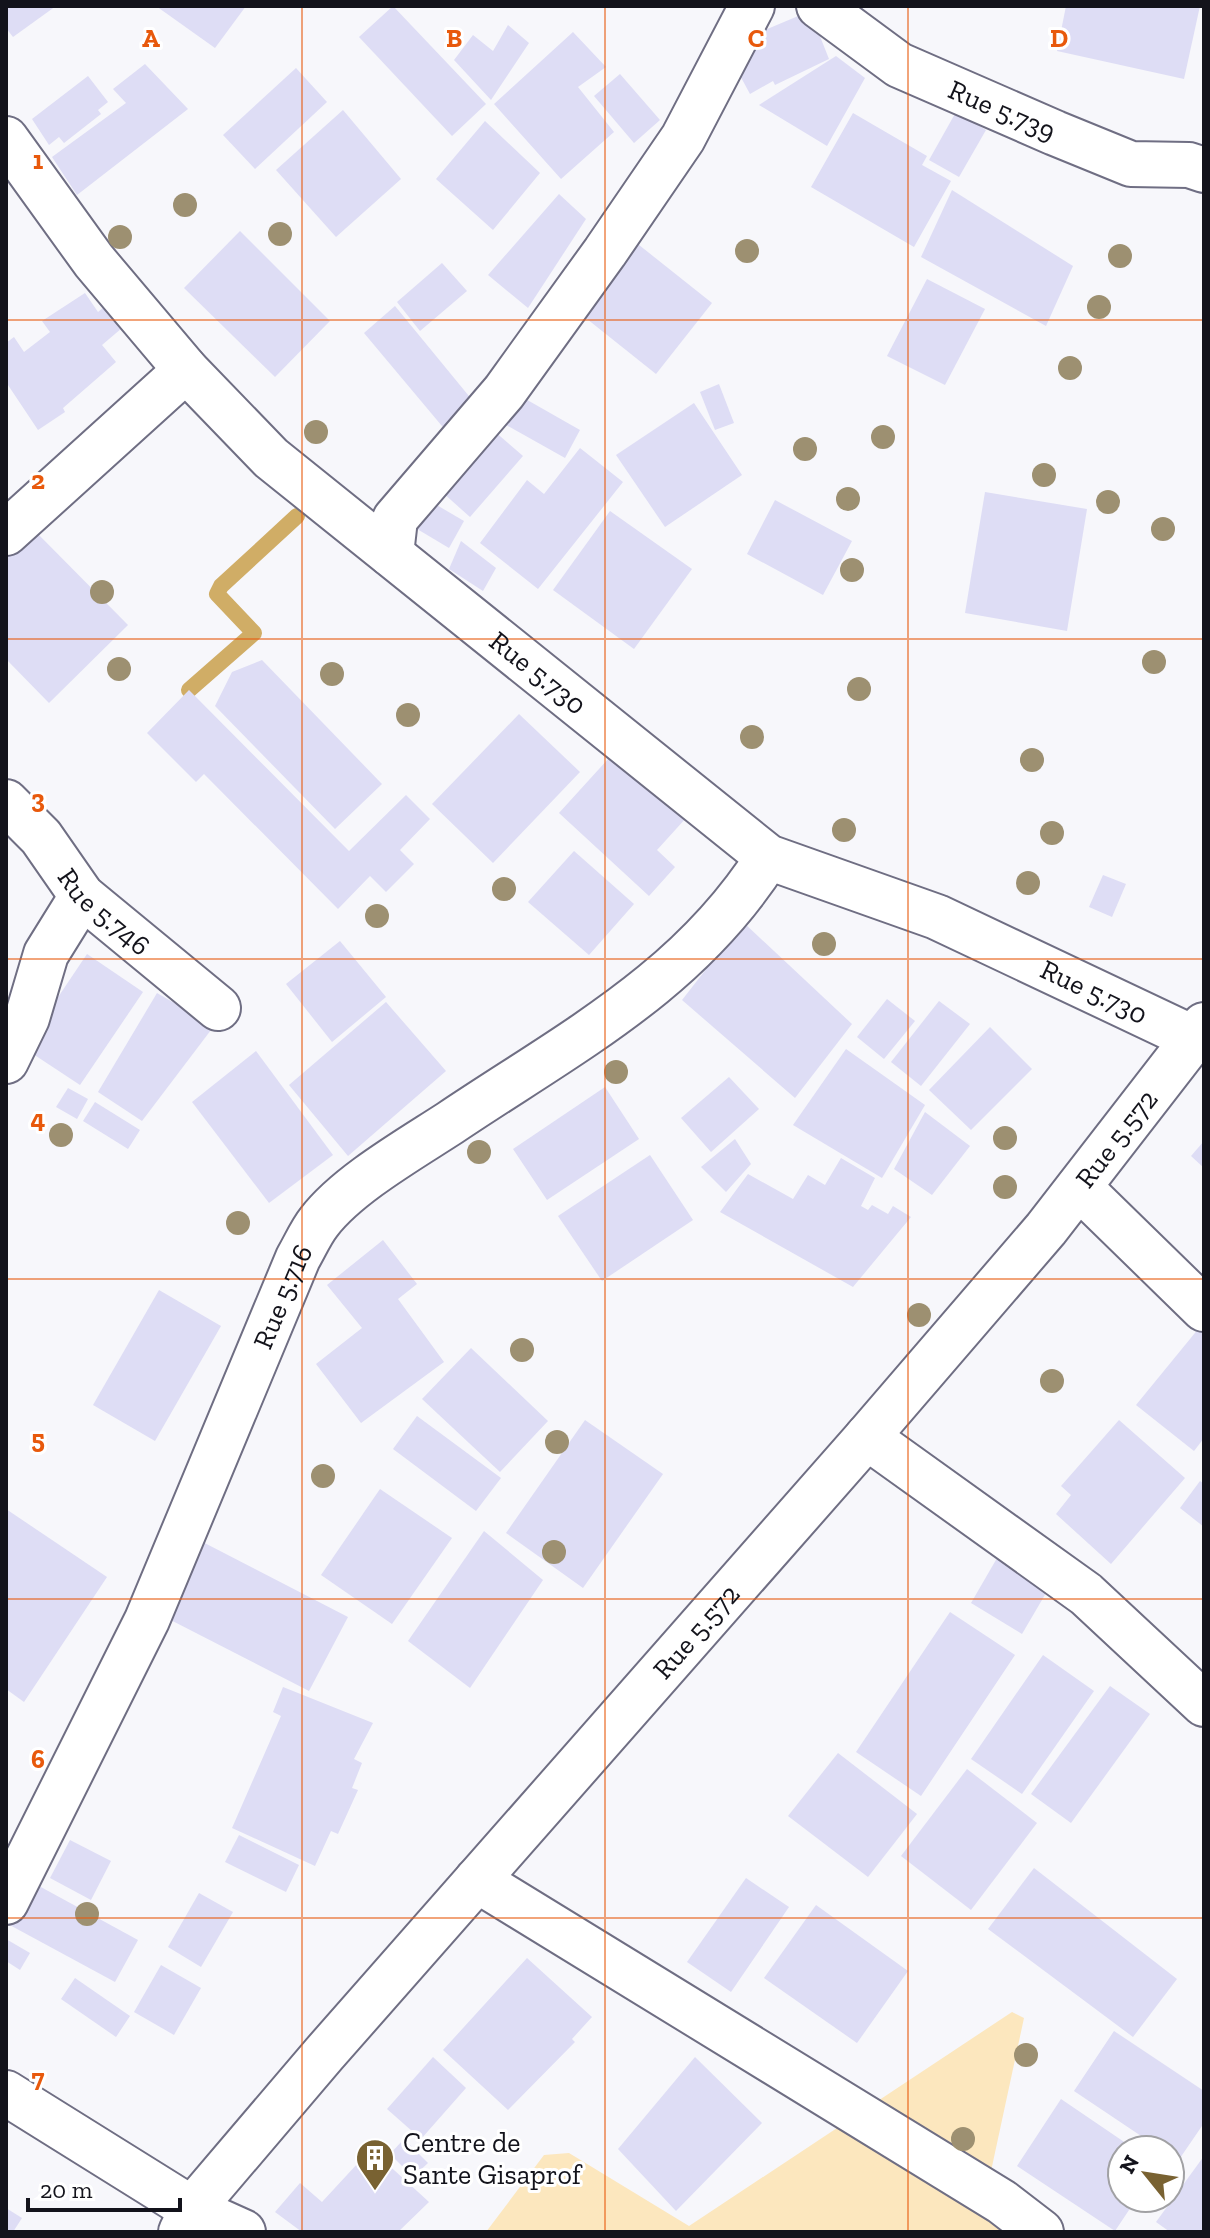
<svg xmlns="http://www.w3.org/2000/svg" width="1210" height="2238" font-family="'Zilla Slab',serif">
  <rect width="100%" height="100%" fill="#f7f7fb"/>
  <path fill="#fce7be" d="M1012,2012L1024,2018L982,2213L1001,2232H486L544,2155L569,2153L689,2226Z"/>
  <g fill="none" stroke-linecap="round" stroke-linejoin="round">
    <path stroke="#d0ad66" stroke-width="16" d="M189,690L254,633L217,594L221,586L297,516"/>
  </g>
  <g fill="#deddf5">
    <path d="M6,6H56L13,37L6,28Z"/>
    <path d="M156,6H246L215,48Z"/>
    <path d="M393,6L486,104L452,136L359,37Z"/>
    <path d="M1066,6H1200L1184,79L1057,51Z"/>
    <path d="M810,11L829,59L775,85L773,81L750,94L731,59L751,36Z"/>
    <path d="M508,25L529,43L491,100L454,60L473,35L493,51Z"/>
    <path d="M573,32L606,67L578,87L614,132L561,179L494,104Z"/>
    <path d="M836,56L865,78L827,146L759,105Z"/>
    <path d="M145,64L188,109L77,195L52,157L126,103L113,89Z"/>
    <path d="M296,68L327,102L255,169L223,135Z"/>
    <path d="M620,74L660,120L634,143L594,96Z"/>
    <path d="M88,76L108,102L98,110L101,114L64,143L59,137L49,145L32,119Z"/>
    <path d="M343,110L401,179L336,237L276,170Z"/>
    <path d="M956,112L986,130L959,177L929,160Z"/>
    <path d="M853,113L927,156L922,165L951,181L914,247L811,187Z"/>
    <path d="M485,121L540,173L493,230L436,179Z"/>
    <path d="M952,190L1073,266L1046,326L921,257Z"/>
    <path d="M559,194L586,219L528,308L488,275Z"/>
    <path d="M240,231L330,321L275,377L184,288Z"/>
    <path d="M629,237L712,303L656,374L572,307Z"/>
    <path d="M442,263L467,291L420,331L397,302Z"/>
    <path d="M927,279L985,309L945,385L887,356Z"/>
    <path d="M85,293L98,312L104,307L122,328L102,345L116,362L63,408L65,412L38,430L6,382V343L14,337L24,352L50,332L42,321Z"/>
    <path d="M395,306L482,412L452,438L364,333Z"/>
    <path d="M719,384L734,423L715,430L700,392Z"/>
    <path d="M522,397L580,430L565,458L506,425Z"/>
    <path d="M694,403L742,475L665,527L616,455Z"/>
    <path d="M486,424L523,456L470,517L433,484Z"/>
    <path d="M580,448L623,482L538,589L480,543L527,480L544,494Z"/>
    <path d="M985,492L1087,509L1067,631L965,613Z"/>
    <path d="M423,497L464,521L449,548L407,523Z"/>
    <path d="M775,500L852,541L823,595L747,554Z"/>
    <path d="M610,511L692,569L634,649L553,590Z"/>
    <path d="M33,529L128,625L49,703L6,659V556Z"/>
    <path d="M461,541L496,568L483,591L449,569Z"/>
    <path d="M262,660L382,784L335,829L215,706L232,672Z"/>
    <path d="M189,690L349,851L406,795L430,819L400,850L414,864L386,892L370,876L338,909L204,774L196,782L147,733Z"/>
    <path d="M519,714L580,772L493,863L432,804Z"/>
    <path d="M609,758L620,768L626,762L686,818L657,850L675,867L649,896L559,813Z"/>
    <path d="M574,851L634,904L589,955L528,902Z"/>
    <path d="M1103,875L1126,884L1112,917L1089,907Z"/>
    <path d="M743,922L852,1024L795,1098L682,1000Z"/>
    <path d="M340,941L386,997L332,1042L286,984Z"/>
    <path d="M87,954L143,992L80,1085L24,1048Z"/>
    <path d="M157,993L214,1026L142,1121L98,1092Z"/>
    <path d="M887,999L915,1021L884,1059L857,1037Z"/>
    <path d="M939,1001L970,1024L921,1086L891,1062Z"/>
    <path d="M386,1002L446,1071L348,1156L289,1085Z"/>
    <path d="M990,1027L1032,1069L971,1130L929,1090Z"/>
    <path d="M846,1049L925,1105L882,1178L793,1125Z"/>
    <path d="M256,1051L333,1155L269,1203L192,1102Z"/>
    <path d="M729,1077L759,1109L711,1152L681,1118Z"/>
    <path d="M605,1087L639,1139L547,1200L513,1149Z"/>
    <path d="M68,1088L88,1099L77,1119L56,1107Z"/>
    <path d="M95,1102L140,1130L128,1149L83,1121Z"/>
    <path d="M925,1112L970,1146L932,1195L894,1169Z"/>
    <path d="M735,1139L751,1164L726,1192L701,1167Z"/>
    <path d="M1204,1141V1168L1191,1156Z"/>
    <path d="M650,1155L693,1220L602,1281L558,1216Z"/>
    <path d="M841,1158L875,1178L861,1206L868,1210L872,1205L888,1214L893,1206L911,1217L853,1287L720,1212L748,1174L793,1199L808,1175L825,1185Z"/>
    <path d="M383,1240L417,1284L398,1299L444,1362L361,1423L316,1364L362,1328L327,1285Z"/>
    <path d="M159,1290L221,1326L155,1441L93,1405Z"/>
    <path d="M1199,1328L1204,1332V1438L1194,1451L1136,1405Z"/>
    <path d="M471,1348L548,1421L500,1472L422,1399Z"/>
    <path d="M417,1416L501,1478L476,1511L393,1449Z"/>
    <path d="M585,1420L663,1474L583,1588L506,1533Z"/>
    <path d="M1119,1420L1185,1478L1111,1564L1056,1514L1071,1495L1061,1486Z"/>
    <path d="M1200,1481L1204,1484V1527L1180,1508Z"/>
    <path d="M380,1489L452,1538L392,1624L321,1575Z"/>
    <path d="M6,1509L107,1577L24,1702L6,1689Z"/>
    <path d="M484,1531L543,1580L470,1688L408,1641Z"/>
    <path d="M193,1537L348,1617L309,1691L155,1612Z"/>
    <path d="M1004,1546L1056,1576L1022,1634L971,1603Z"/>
    <path d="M950,1612L1015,1655L921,1796L856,1752Z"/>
    <path d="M1043,1655L1094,1691L1022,1794L971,1759Z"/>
    <path d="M1110,1686L1150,1714L1071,1823L1031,1794Z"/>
    <path d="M283,1687L373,1723L354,1759L362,1763L352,1788L358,1790L338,1834L331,1831L315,1866L232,1828L281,1716L273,1712Z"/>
    <path d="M838,1753L917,1814L868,1877L788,1816Z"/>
    <path d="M967,1769L1037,1823L971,1910L901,1856Z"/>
    <path d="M239,1835L299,1865L286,1892L225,1862Z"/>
    <path d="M70,1840L111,1861L91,1900L50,1878Z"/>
    <path d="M1034,1868L1177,1979L1133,2037L988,1929Z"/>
    <path d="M746,1878L789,1907L731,1992L687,1962Z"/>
    <path d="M28,1880L138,1940L115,1982L6,1923Z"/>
    <path d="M199,1893L233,1912L201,1967L168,1947Z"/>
    <path d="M816,1905L908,1971L857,2043L764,1978Z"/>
    <path d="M6,1939L30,1953L20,1970L6,1961Z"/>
    <path d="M527,1958L592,2017L572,2039L575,2042L508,2110L443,2050Z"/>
    <path d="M161,1965L201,1988L174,2035L134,2012Z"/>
    <path d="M75,1978L130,2016L116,2037L61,1999Z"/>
    <path d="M1114,2031L1204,2091V2123L1178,2161L1170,2155V2150H1162L1074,2091Z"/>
    <path d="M433,2057L466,2088L421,2139L387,2109Z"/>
    <path d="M695,2057L762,2123L676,2211L618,2149Z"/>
    <path d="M1061,2099L1136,2150H1122V2198H1137L1115,2231L1017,2166Z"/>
    <path d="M404,2139L428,2163L413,2177L390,2154Z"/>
    <path d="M371,2149L429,2202L398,2232H302L275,2212L300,2183L322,2202Z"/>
    <path d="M1204,2156V2232H1170L1156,2222Z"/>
    <path d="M6,2208L22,2218L13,2232H6Z"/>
  </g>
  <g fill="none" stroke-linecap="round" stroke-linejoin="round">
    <g stroke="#6f6e83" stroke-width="48">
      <g id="street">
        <path id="s1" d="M819,6L899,65L1055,133L1131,164L1189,165L1204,170"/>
        <path id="s2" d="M6,139L94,261L186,370L271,458L768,857L937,917L1195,1039"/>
        <path d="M6,533L186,370"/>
        <path d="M391,554L395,519L504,392L605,252L683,138L752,6"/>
        <path id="s3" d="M6,802L41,837L82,896L218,1008"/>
        <path d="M6,1061L27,1018L46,954L82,896"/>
        <path d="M1079,1187L1204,1309"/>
        <path d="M867,1437L1086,1594L1204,1704"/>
        <path d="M477,1880L1002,2202L1041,2232"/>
        <path id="s4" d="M6,1902L147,1620L298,1258C305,1246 311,1232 319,1222C347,1185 410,1149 450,1123C569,1043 689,982 768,857"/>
        <path d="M192,2209L243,2232"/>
      </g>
    </g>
    <g stroke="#6f6e83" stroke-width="48">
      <g id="secondary">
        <path d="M6,2093L192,2209"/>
        <path id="s5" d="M181,2232L192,2209L324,2054L867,1437L1046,1229L1204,1025"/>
      </g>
    </g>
    <use href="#street" stroke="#fff" stroke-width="44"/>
    <use href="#secondary" stroke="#fff" stroke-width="44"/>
  </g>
  <g fill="#9d9071">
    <circle cx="185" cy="205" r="12"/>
    <circle cx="280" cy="234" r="12"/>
    <circle cx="120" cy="237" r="12"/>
    <circle cx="747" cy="251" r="12"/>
    <circle cx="1120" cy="256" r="12"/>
    <circle cx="1099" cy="307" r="12"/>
    <circle cx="1070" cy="368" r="12"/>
    <circle cx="316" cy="432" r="12"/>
    <circle cx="883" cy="437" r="12"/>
    <circle cx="805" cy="449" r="12"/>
    <circle cx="1044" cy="475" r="12"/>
    <circle cx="848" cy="499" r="12"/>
    <circle cx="1108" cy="502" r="12"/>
    <circle cx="1163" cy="529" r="12"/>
    <circle cx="852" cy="570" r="12"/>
    <circle cx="102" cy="592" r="12"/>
    <circle cx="1154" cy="662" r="12"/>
    <circle cx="119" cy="669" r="12"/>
    <circle cx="332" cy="674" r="12"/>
    <circle cx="859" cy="689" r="12"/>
    <circle cx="408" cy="715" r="12"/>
    <circle cx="752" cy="737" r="12"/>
    <circle cx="1032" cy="760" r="12"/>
    <circle cx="844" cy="830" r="12"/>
    <circle cx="1052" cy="833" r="12"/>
    <circle cx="1028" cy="883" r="12"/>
    <circle cx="504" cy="889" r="12"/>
    <circle cx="377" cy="916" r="12"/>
    <circle cx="824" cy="944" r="12"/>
    <circle cx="616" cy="1072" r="12"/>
    <circle cx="61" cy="1135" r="12"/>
    <circle cx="1005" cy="1138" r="12"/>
    <circle cx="479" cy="1152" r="12"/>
    <circle cx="1005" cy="1187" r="12"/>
    <circle cx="238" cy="1223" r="12"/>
    <circle cx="919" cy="1315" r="12"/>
    <circle cx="522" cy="1350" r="12"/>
    <circle cx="1052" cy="1381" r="12"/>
    <circle cx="557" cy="1442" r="12"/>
    <circle cx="323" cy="1476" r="12"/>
    <circle cx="554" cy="1552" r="12"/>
    <circle cx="87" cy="1914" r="12"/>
    <circle cx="1026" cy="2055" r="12"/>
    <circle cx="963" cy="2139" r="12"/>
  </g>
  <path fill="none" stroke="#e8590c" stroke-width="2" stroke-opacity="0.55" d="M302,6V2232M605,6V2232M908,6V2232M6,320H1204M6,639H1204M6,959H1204M6,1279H1204M6,1599H1204M6,1918H1204"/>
  <defs>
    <g id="building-pin" transform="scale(2)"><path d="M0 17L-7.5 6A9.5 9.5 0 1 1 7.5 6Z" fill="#796232" stroke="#fff"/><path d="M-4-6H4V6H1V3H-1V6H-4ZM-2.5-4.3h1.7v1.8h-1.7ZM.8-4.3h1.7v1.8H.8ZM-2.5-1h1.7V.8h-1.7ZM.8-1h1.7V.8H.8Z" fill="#fff"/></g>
  </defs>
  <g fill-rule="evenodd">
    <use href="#building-pin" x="375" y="2158"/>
  </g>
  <g text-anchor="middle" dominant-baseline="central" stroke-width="6" stroke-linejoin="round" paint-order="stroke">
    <g font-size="28" fill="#13131b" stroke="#fff">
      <text stroke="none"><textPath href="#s1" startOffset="212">Rue 5.739</textPath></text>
      <text stroke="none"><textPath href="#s2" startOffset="758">Rue 5.730</textPath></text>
      <text stroke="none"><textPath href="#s3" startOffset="148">Rue 5.746</textPath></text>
      <text stroke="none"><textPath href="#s2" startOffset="1406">Rue 5.730</textPath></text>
      <text stroke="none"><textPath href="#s5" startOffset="1440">Rue 5.572</textPath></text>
      <text stroke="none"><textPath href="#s4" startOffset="666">Rue 5.716</textPath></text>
      <text stroke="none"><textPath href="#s5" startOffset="792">Rue 5.572</textPath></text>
    </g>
    <g font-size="28" fill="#13131b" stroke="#fff" text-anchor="start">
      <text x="403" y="2142">Centre de<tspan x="403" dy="32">Sante Gisaprof</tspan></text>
    </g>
  </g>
  <g font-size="26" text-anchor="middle" font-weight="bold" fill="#e8590c" stroke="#fff" stroke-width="6" stroke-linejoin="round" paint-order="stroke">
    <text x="151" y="47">A</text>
    <text x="454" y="47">B</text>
    <text x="756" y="47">C</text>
    <text x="1059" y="47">D</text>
    <text x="38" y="169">1</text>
    <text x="38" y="489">2</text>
    <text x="38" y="808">3</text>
    <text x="38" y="1128">4</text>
    <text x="38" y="1448">5</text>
    <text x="38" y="1768">6</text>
    <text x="38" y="2087">7</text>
  </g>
  <rect width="1210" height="2238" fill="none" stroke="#13131b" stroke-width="16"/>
  <g transform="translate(1146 2174) rotate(300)"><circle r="38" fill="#ffffff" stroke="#a1a1a4" stroke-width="2"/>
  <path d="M0-6L14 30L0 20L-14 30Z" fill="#796232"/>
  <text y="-12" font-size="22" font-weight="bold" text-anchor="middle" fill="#13131b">N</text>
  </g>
  <path d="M28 2198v12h152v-12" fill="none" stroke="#13131b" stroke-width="4"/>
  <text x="40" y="2198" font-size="24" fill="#13131b" stroke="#ffffff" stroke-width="6" paint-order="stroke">20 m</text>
</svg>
